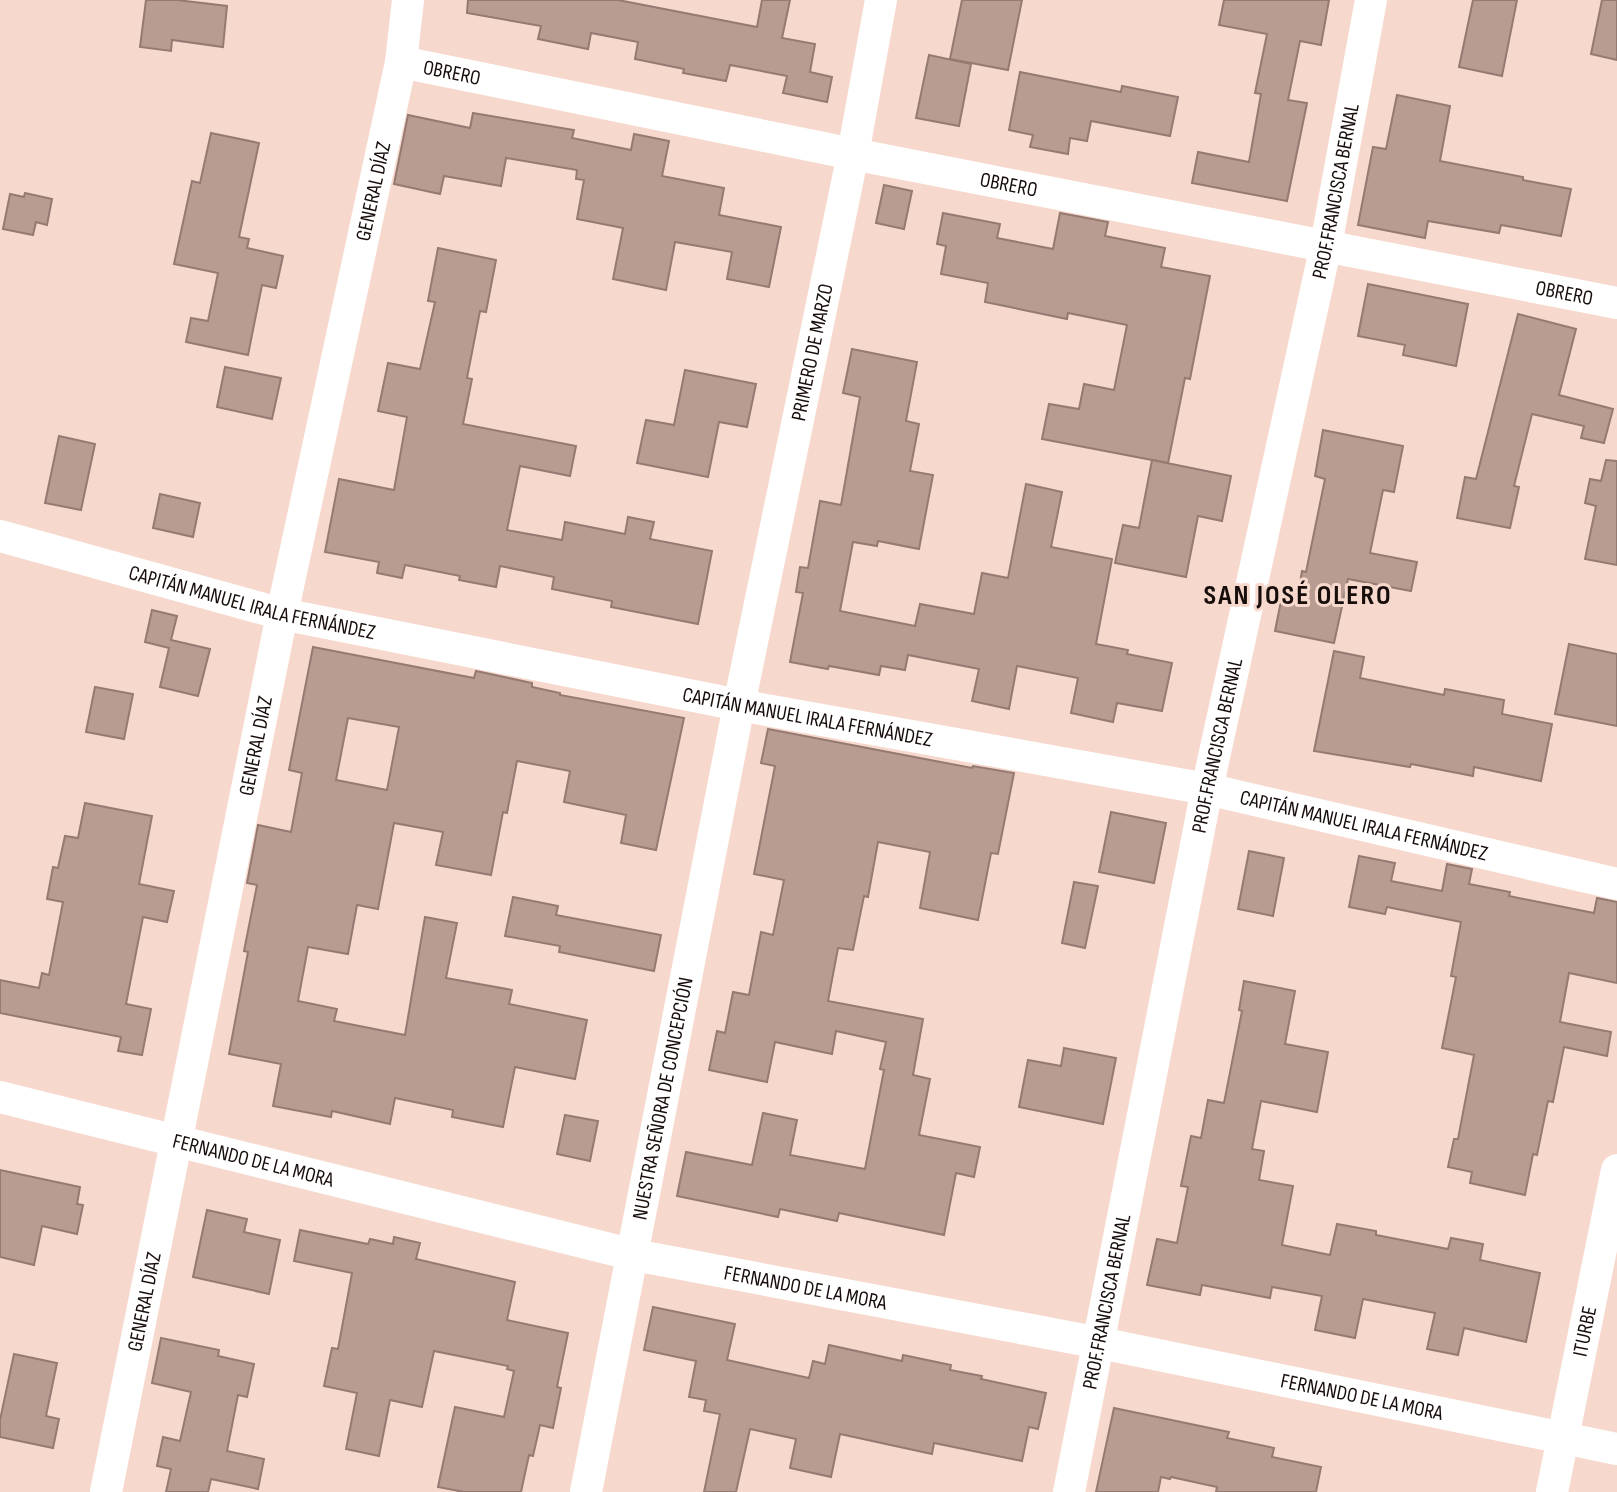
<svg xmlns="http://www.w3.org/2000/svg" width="1617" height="1492" font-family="'Sofia Sans Condensed',sans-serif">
  <rect width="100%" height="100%" fill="#f6d8cd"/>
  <g fill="#b89c92" stroke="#957a71" stroke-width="2" fill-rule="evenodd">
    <path d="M146,0H177L227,6L223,47L172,40L171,51L140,47Z"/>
    <path d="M468,0H618L757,27L762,0H790L782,38L815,44L810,72L832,77L827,102L783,93L787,76L730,65L726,81L683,73L684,69L635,59L638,42L591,33L588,49L538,39L541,26L467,13Z"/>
    <path d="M962,0H1022L1008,70L950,59Z"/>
    <path d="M1224,0H1329L1321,45L1300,41L1288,100L1307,103L1287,201L1192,183L1198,152L1249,162L1261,94L1255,93L1267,34L1219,25Z"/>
    <path d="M1473,0H1517L1502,76L1459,67Z"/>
    <path d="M1602,0H1617V60L1591,54Z"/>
    <path d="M929,55L971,64L959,126L916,118Z"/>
    <path d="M1020,72L1121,92L1122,86L1178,97L1170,136L1091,121L1087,141L1070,138L1068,154L1030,147L1033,135L1009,130Z"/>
    <path d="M1397,95L1450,106L1440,161L1523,177V180L1571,189L1561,236L1501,225L1499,233L1428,221L1425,238L1358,225L1373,147L1386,149Z"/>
    <path d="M473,113L574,130L572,138L631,150L634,134L669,141L662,176L724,188L719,215L781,227L769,287L727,279L732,252L675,242L666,290L613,279L623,228L577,219L584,180L576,179L577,170L506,158L501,186L444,176L440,194L394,184L408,115L470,128Z"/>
    <path d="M211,133L259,143L239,237L249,239L247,248L283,256L276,288L262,285L248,355L186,342L191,318L208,321L218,273L174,264L192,181L200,183Z"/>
    <path d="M884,185L912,191L904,229L876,223Z"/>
    <path d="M25,193L52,199L47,225L36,222L33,235L3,229L10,194L24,197Z"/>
    <path d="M943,213L1000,224L997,238L1053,249L1060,213L1108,222L1105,236L1165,248L1161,267L1210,276L1190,379L1185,378L1168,463L1042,439L1049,404L1079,409L1084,384L1114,390L1127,325L1068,313L1067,319L985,302L988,283L941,274L946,246L937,244Z"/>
    <path d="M438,248L496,260L486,312L480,311L467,378L472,379L463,424L576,446L570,476L520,466L507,530L562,540L565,522L625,534L628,517L654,522L650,539L712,551L698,624L611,607L612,601L552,589L554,577L500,566L496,587L459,580L460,576L405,565L402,578L377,573L379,562L325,552L339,479L394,490L407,417L378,411L388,363L420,369L435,302L428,301Z"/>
    <path d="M1368,284L1468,304L1456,366L1403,355L1405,345L1358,336Z"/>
    <path d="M1518,314L1576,329L1559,395L1613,409L1604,443L1581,438L1584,426L1532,414L1514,486L1519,487L1510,528L1457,518L1465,477L1476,479Z"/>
    <path d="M852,349L917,362L906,421L919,424L910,471L933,475L919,549L878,541L877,546L853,542L840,611L915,626L920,604L974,614L982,573L1008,578L1026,484L1062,492L1051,547L1112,559L1096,644L1128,650L1127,654L1172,663L1162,711L1117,703L1113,722L1071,713L1078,678L1017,666L1009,709L972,701L979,669L908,655L905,670L881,666L879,675L829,666L828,669L790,662L803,593L796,592L800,567L808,568L820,501L841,505L860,397L843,393Z"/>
    <path d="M225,367L281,378L272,419L217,407Z"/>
    <path d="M685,370L756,384L747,427L719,422L708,477L637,463L646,420L674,425Z"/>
    <path d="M1323,430L1403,446L1394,492L1383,490L1370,553L1417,562L1411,591L1348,579L1334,643L1275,631L1283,591L1298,595L1302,571L1306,572L1325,479L1315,476Z"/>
    <path d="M59,436L95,444L81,510L45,503Z"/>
    <path d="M1152,460L1231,476L1222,521L1198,516L1186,577L1115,563L1123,525L1139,528Z"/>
    <path d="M1606,460L1617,461V565L1585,559L1596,506L1585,503L1590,479L1601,481Z"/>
    <path d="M160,494L200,503L193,537L153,528Z"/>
    <path d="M152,610L177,616L171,640L210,649L198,696L160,687L169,648L145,642Z"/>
    <path d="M1569,644L1617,654V726L1555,714Z"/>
    <path d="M313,647L474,678L476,671L532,683V687L560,693V695L684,718L656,850L621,843L626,815L564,802L570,771L517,761L507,813L503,812L491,875L436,865L443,832L394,823L378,909L357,905L348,954L308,947L298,1001L337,1009L334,1021L405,1035L425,917L457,923L446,978L512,990L509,1004L587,1020L575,1079L515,1067L503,1127L452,1117L453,1110L395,1098L390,1124L332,1111L331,1117L273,1106L281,1064L229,1054L248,952L244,951L257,885L247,883L258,825L291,832L302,773L289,770ZM348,718L399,727L387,790L336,780Z"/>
    <path d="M1334,651L1364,657L1360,678L1444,695L1445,689L1504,700L1502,714L1552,724L1541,781L1474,767L1473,776L1411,764L1410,767L1314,751Z"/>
    <path d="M95,687L133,694L124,739L86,732Z"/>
    <path d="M768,729L972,768L973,766L1014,773L998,854L991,853L978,920L920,908L930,852L878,842L868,897L864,896L853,950L838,948L828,1001L923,1019L913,1075L930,1079L919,1135L980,1147L974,1177L956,1173L944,1235L839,1213L837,1221L780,1209L778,1217L677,1196L686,1152L752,1165L763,1113L797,1120L790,1155L865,1169L884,1070L880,1069L886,1042L836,1031L832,1054L775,1042L767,1082L709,1070L717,1031L725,1033L733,992L749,995L761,932L773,935L784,880L754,874L775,766L761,763Z"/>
    <path d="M85,803L152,816L139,884L174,891L167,922L143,917L126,1004L151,1009L142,1055L118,1051L121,1037L0,1013V980L39,988L42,973L49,975L63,902L47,899L53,867L58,868L65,836L78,838Z"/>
    <path d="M1111,812L1166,823L1154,883L1099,872Z"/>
    <path d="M1249,851L1284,858L1273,916L1238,909Z"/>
    <path d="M1359,856L1395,863L1391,881L1442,891L1447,864L1472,869L1469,884L1510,892L1509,896L1594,913L1597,898L1617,902V983L1569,973L1560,1022L1611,1032L1607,1056L1564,1047L1553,1102L1548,1101L1537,1155L1533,1154L1525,1195L1470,1183L1472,1172L1448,1167L1454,1139H1458L1474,1055L1442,1048L1456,977L1451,976L1461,922L1387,907L1385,914L1349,907Z"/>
    <path d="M1074,882L1098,886L1085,948L1062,943Z"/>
    <path d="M513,897L558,906L556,915L661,935L654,971L559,952L560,946L505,936Z"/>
    <path d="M1244,981L1295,991L1285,1044L1328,1052L1317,1112L1261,1101L1252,1149L1264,1151L1259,1180L1293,1186L1282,1245L1330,1255L1337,1224L1376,1231V1235L1448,1249L1451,1238L1483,1244L1480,1260L1540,1273L1526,1342L1464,1328L1458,1355L1427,1349L1435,1313L1363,1299L1355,1338L1315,1330L1322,1296L1272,1287L1270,1298L1202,1285L1200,1295L1147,1285L1157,1239L1177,1243L1188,1187L1181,1186L1191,1136L1201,1138L1208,1100L1224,1103L1242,1011L1239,1010Z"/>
    <path d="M1064,1048L1116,1058L1103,1124L1019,1107L1028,1060L1061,1066Z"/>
    <path d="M565,1115L598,1121L590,1161L557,1154Z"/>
    <path d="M0,1170L80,1187L77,1204L83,1205L77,1234L42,1226L34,1265L0,1257Z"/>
    <path d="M207,1210L247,1219L244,1232L280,1240L269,1294L193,1277Z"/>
    <path d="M300,1230L368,1244L370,1239L393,1244L394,1237L420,1243L416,1259L515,1282L507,1320L568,1333L557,1387L561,1388L553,1428L540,1425L533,1456L529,1455L521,1492H464L438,1487L455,1407L504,1417L514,1371L507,1369L508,1366L434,1351L422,1407L390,1400L379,1456L346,1449L357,1393L324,1386L332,1348L338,1349L352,1273L294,1261Z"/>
    <path d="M653,1307L735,1324L727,1360L809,1378L813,1361L825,1364L829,1345L902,1361L903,1355L951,1365L950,1370L982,1376L981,1379L1046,1393L1038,1429L1029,1427L1022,1461L934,1443L932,1454L840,1434L831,1477L790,1468L796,1439L750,1429L736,1492H704L720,1414L704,1411L706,1400L689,1397L696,1361L644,1350Z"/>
    <path d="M161,1338L219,1350L218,1356L254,1364L247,1397L238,1395L227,1451L264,1459L258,1489L211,1479L208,1492H166L171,1469L157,1466L163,1437L180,1441L191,1392L152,1383Z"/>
    <path d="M14,1354L57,1363L46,1416L59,1419L53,1448L0,1437V1420Z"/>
    <path d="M1114,1408L1229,1432L1227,1438L1274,1448L1272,1457L1321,1467L1316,1492H1216L1217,1487L1171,1477L1170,1479L1161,1477L1158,1492H1096Z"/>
  </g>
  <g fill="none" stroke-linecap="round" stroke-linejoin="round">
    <g stroke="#fff" stroke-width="32">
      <path id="s1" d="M401,62L853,154L1617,303"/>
      <path id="s2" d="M0,536L282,614L739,705L1207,789L1617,884"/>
      <path id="s3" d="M0,1097L634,1255L1100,1343L1617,1449"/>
      <path id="s4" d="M106,1492L282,614L401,62L408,0"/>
      <path id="s5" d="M586,1492L739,705L853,154L881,0"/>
      <path id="s6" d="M1069,1492L1207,789L1326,245L1371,0"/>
      <path id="s7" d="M1552,1492L1617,1170"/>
    </g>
  </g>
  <g text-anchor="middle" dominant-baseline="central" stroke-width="6" stroke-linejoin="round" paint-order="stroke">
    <g font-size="21" fill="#170d0a" stroke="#f6d8cd">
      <text stroke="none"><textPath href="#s1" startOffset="52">OBRERO</textPath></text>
      <text stroke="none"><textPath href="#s1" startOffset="620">OBRERO</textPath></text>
      <text stroke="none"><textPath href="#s4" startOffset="1328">GENERAL DÍAZ</textPath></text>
      <text stroke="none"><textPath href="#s6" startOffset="1328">PROF.FRANCISCA BERNAL</textPath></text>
      <text stroke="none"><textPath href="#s1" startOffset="1186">OBRERO</textPath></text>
      <text stroke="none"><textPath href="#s5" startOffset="1162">PRIMERO DE MARZO</textPath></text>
      <text stroke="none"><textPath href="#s2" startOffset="261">CAPITÁN MANUEL IRALA FERNÁNDEZ</textPath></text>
      <text stroke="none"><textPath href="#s2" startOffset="828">CAPITÁN MANUEL IRALA FERNÁNDEZ</textPath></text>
      <text stroke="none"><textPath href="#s6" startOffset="761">PROF.FRANCISCA BERNAL</textPath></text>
      <text stroke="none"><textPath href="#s4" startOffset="761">GENERAL DÍAZ</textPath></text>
      <text stroke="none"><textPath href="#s2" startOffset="1395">CAPITÁN MANUEL IRALA FERNÁNDEZ</textPath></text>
      <text stroke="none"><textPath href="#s5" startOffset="401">NUESTRA SEÑORA DE CONCEPCIÓN</textPath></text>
      <text stroke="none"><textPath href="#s3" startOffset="261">FERNANDO DE LA MORA</textPath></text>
      <text stroke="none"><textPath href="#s3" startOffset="828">FERNANDO DE LA MORA</textPath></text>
      <text stroke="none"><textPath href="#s4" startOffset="194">GENERAL DÍAZ</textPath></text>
      <text stroke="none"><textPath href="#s6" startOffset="194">PROF.FRANCISCA BERNAL</textPath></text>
      <text stroke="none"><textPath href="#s7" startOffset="164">ITURBE</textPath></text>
      <text stroke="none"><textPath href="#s3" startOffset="1395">FERNANDO DE LA MORA</textPath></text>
    </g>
    <g font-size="28" font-weight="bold" letter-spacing="2" fill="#170d0a" stroke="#f6d8cd">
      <text x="1298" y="595">SAN JOSÉ OLERO</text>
    </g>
  </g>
</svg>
